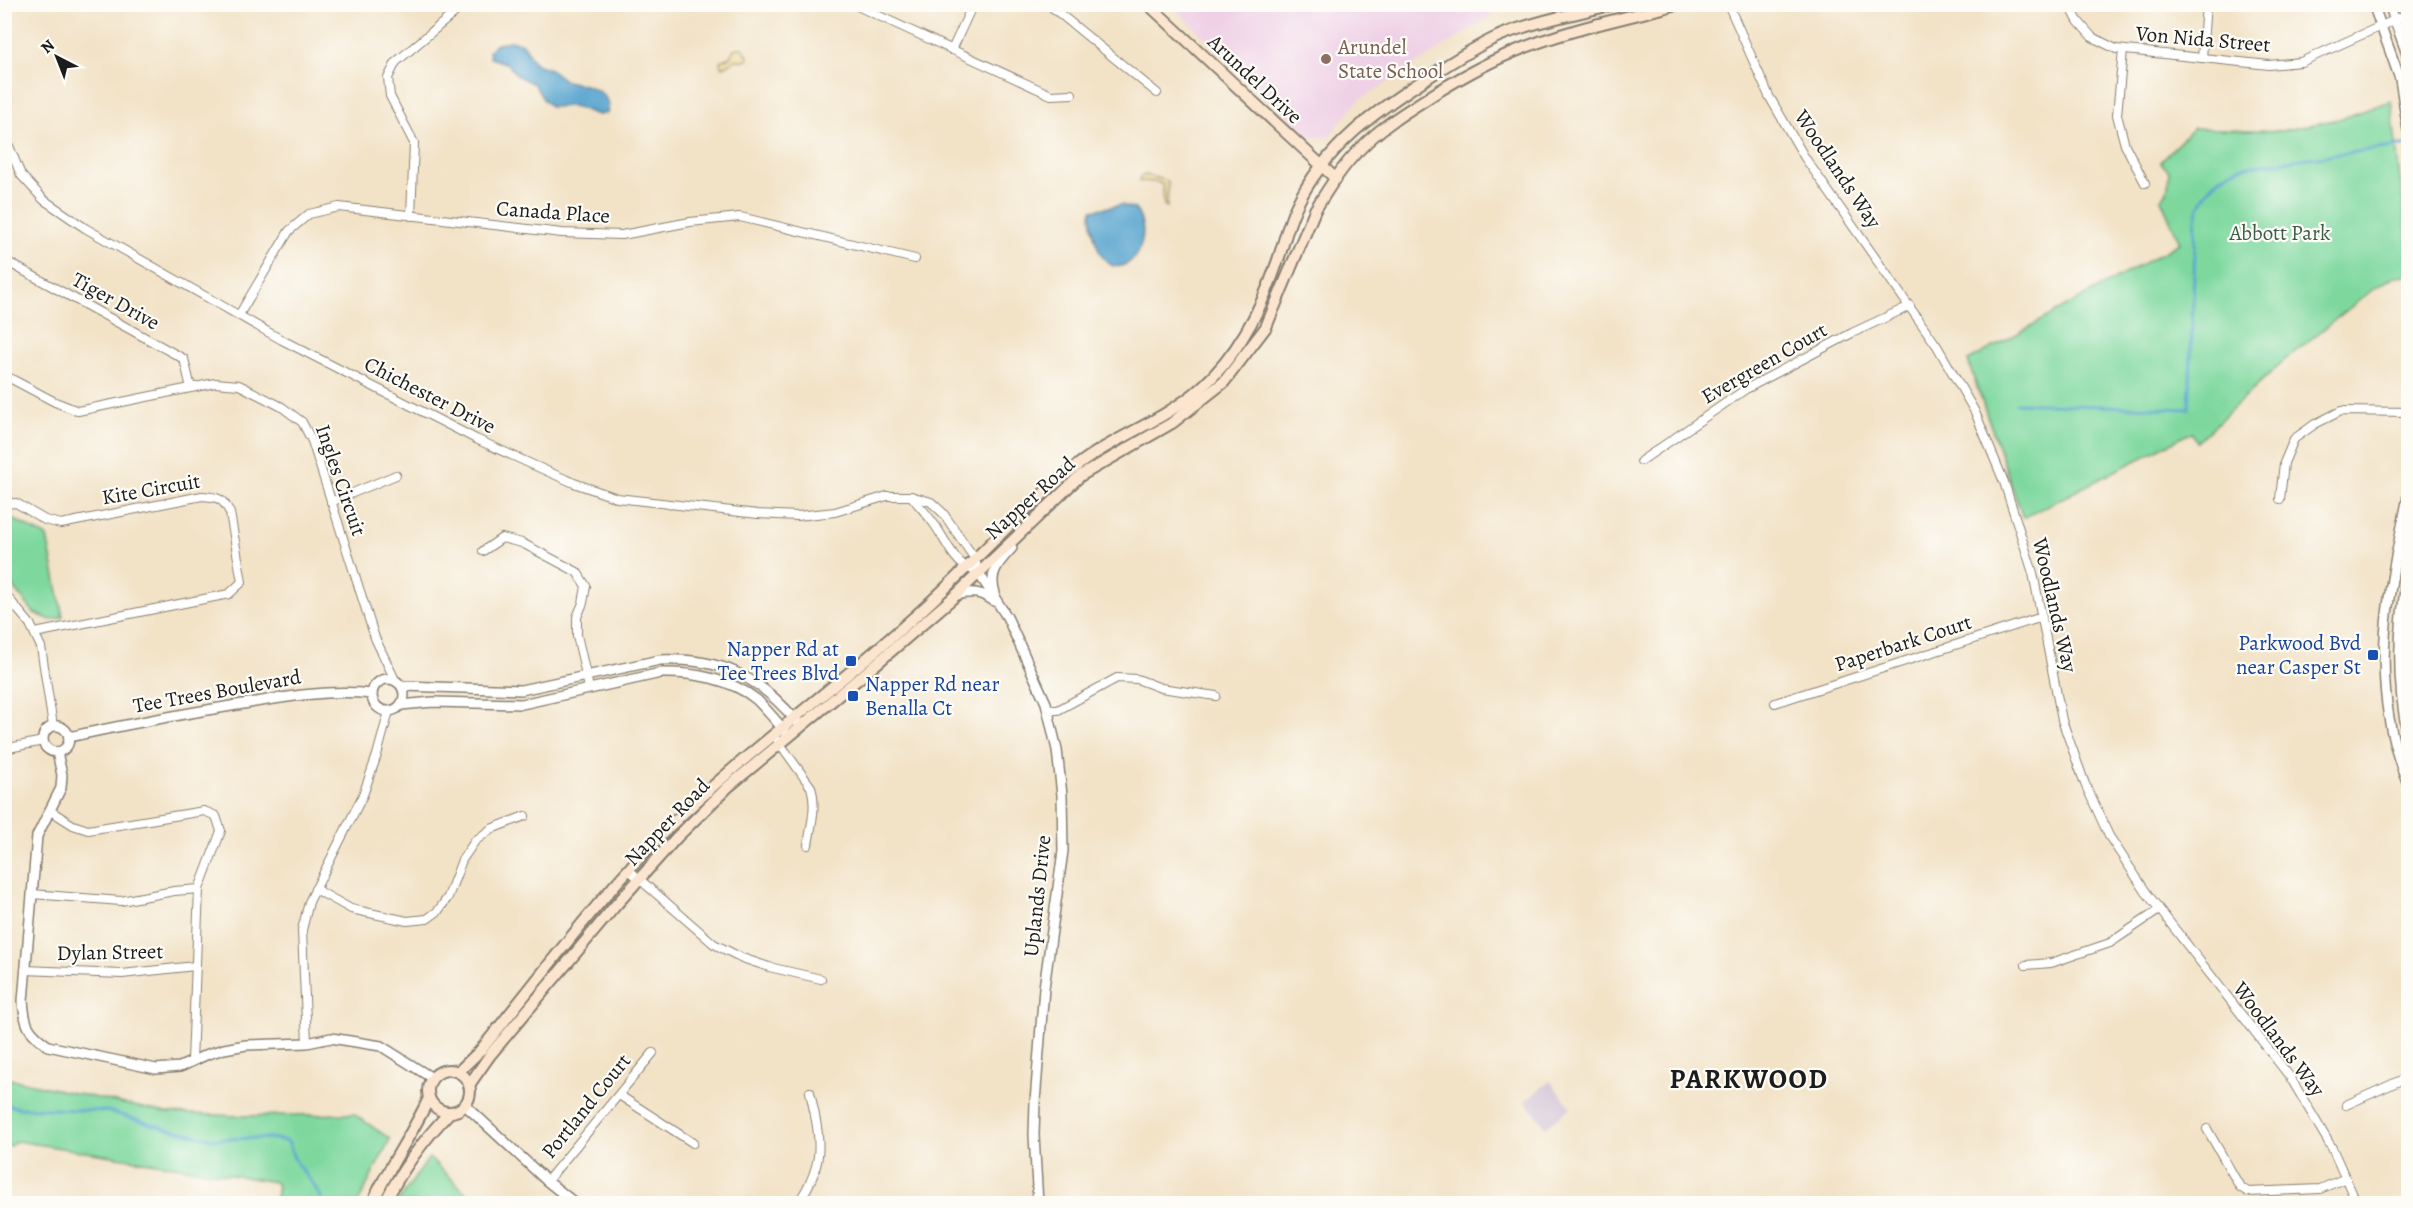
<svg xmlns="http://www.w3.org/2000/svg" width="2413" height="1208" font-family="Alegreya,serif">
  <rect width="100%" height="100%" fill="#fdfcf7"/>
  <filter id="ink" filterUnits="userSpaceOnUse"><feTurbulence type="fractalNoise" baseFrequency=".0167" numOctaves="2"/><feDisplacementMap in="SourceGraphic" scale="12" xChannelSelector="R" yChannelSelector="G"/><feConvolveMatrix kernelMatrix="1 2 1 2 8 2 1 2 1" color-interpolation-filters="sRGB"/></filter>
  <filter id="wash" filterUnits="userSpaceOnUse"><feTurbulence type="fractalNoise" baseFrequency=".008" numOctaves="4" result="noise"/><feDisplacementMap in="SourceGraphic" scale="24" xChannelSelector="R" yChannelSelector="G"/><feGaussianBlur stdDeviation="1.35" result="paint"/><feColorMatrix in="noise" values="0 0 0 0 0 0 0 0 0 0 0 0 0 0 0 0 0 1.4 0 .05"/><feComposite in="paint" operator="in"/></filter>
  <g filter="url(#wash)">
    <rect width="100%" height="100%" fill="#f2e2c6"/>
    <path fill="#efd0e6" d="M1171,5H1498L1491,16L1358,101L1328,137H1309Z"/>
    <path fill="#cdbed2" d="M1550,1081L1571,1107L1546,1127L1525,1101Z"/>
    <g fill="#7ed89e" stroke="#4d7a5d" stroke-width="1.5">
      <path d="M2391,101L2408,248V275L2395,276L2371,291L2281,363L2197,442L2192,432L2023,518L1968,361L2180,243L2161,199L2168,188L2169,171L2160,162L2193,128L2281,131L2343,118Z"/>
      <path d="M11,518L47,537L63,617L51,620L34,613L5,577V520Z"/>
      <path d="M5,1078L166,1113L239,1116L354,1114L390,1139L358,1203H275L278,1186L275,1182L17,1141L10,1146L5,1145Z"/>
      <path d="M429,1158L477,1203H397Z"/>
    </g>
    <g fill="#eeda9e" stroke="#857b5d" stroke-width="1.5">
      <path d="M739,48H743L749,58L748,60H735L724,67L721,66L720,61L730,57L734,49Z"/>
      <path d="M1145,175L1168,181L1167,207L1164,205L1163,185L1157,182L1139,181L1140,177Z"/>
    </g>
    <g fill="#55a3ce" stroke="#386075" stroke-width="1.5">
      <path d="M509,41C531,42 524,53 536,64L550,69L566,81L589,86L598,91L604,95L609,105L607,113L598,115L573,106L551,107L543,99L534,84L517,76L508,64L490,58L489,51L495,45Z"/>
      <path d="M1121,205L1135,209C1165,250 1099,312 1091,214L1092,210Z"/>
    </g>
    <g fill="none" stroke-linecap="round" stroke-linejoin="round">
      <g stroke="#55a3ce" stroke-width="3">
        <path d="M2016,403L2189,409L2196,218C2201,193 2218,175 2241,167L2408,145"/>
        <path d="M4,1104L19,1108L107,1111L165,1128L213,1139L269,1138L287,1141C292,1147 291,1152 294,1158C304,1176 316,1183 324,1204"/>
      </g>
    </g>
  </g>
  <g filter="url(#ink)">
    <g fill="none" stroke-linecap="round" stroke-linejoin="round">
      <g stroke="#877f71" stroke-width="10">
        <g id="minor">
          <path d="M853,4L1051,95L1072,94"/>
          <path d="M1048,4L1157,93"/>
          <path d="M1728,4L1769,96L1805,158L1937,346L1975,412L2004,482L2033,573L2062,720L2085,784L2109,836L2146,892L2290,1077L2332,1148L2357,1204"/>
          <path d="M2069,4L2078,21L2092,37L2116,49L2269,65L2301,62L2408,14"/>
          <path d="M952,50L973,4"/>
          <path d="M2123,50L2117,115L2125,145L2145,183"/>
          <path d="M2202,58L2206,4"/>
          <path d="M4,134L21,175L44,200L85,228L282,340L476,439L531,464L574,483L617,498L758,514L797,516L835,512L887,496H911L931,502L943,513L975,559L978,572"/>
          <path d="M411,216L414,143L390,96L388,78L396,62L465,4"/>
          <path d="M4,260L184,359L191,388"/>
          <path d="M239,315L289,231L309,214L339,207L562,233L622,235L690,222L740,217L915,259"/>
          <path d="M4,375L55,402L78,411L215,383L239,385L282,407L302,422L312,441L375,638L395,680"/>
          <path d="M1641,461L1746,389L1852,333L1910,306"/>
          <path d="M912,497C919,506 927,514 934,524C944,537 954,563 970,569"/>
          <path d="M2280,499L2284,463L2294,439L2315,424L2341,411L2408,412"/>
          <path d="M331,502L396,475"/>
          <path d="M4,504L16,503L45,520L61,524L202,496C218,497 223,498 230,513L242,582L229,594L35,633"/>
          <path d="M483,551L502,538L522,543L577,572L586,586L583,603L577,617V635L589,688"/>
          <path d="M4,593L30,624L41,647L53,726"/>
          <path d="M1775,703L2042,617"/>
          <path d="M1048,710H1058L1117,678L1137,679L1161,688L1216,696"/>
          <path d="M778,741L811,787C817,806 811,825 808,845"/>
          <path d="M4,749L43,741"/>
          <path d="M51,811L73,825L88,830L204,811L216,816L221,831L199,889L192,1061"/>
          <path d="M629,870L714,944L742,958L769,967L821,979"/>
          <path d="M315,889L351,909L407,921L427,919L438,911L448,897L462,860L475,841L491,829L525,816"/>
          <path d="M32,894L121,901L174,891L199,889"/>
          <path d="M2026,965L2051,963L2110,943L2159,910"/>
          <path d="M25,970L122,974L195,966"/>
          <path d="M307,1043L302,930L309,902L363,795L377,755L389,711"/>
          <path d="M619,1095L693,1143"/>
          <path d="M2346,1105L2408,1077"/>
          <path d="M2207,1129L2240,1187L2248,1192L2320,1189L2346,1178"/>
          <path d="M547,1181L653,1053"/>
          <path d="M797,1204C827,1163 820,1138 810,1092"/>
        </g>
      </g>
      <g stroke="#877f71" stroke-width="12">
        <g id="tertiary">
          <path d="M2373,4L2400,79L2408,130"/>
          <path d="M2389,4L2408,57"/>
          <path d="M2408,497C2387,599 2367,684 2408,784"/>
          <path d="M2408,571C2398,629 2396,679 2408,737"/>
          <path d="M978,572L1007,617L1046,703L1057,750L1062,795L1063,851L1044,988L1035,1102L1034,1135L1038,1204"/>
          <path d="M995,593C988,573 999,562 1012,548"/>
          <path d="M957,595C972,591 981,592 994,601"/>
          <circle cx="388" cy="695" r="16"/>
          <path d="M403,686L521,690L660,660C720,658 758,675 797,722"/>
          <path d="M401,705L433,702L522,704L661,673C692,672 732,679 757,700C767,710 776,721 785,731"/>
          <circle cx="56" cy="739" r="13"/>
          <path d="M69,737C123,725 177,715 231,706C279,698 324,689 372,694"/>
          <path d="M57,752L62,775L61,788L37,836L23,1001C25,1025 27,1031 48,1046L156,1069L180,1067L208,1054L224,1049L246,1045L307,1043L331,1038L381,1046L432,1078"/>
          <path d="M465,1105L547,1181L576,1204"/>
        </g>
      </g>
      <g stroke="#877f71" stroke-width="14">
        <g id="secondary">
          <path d="M1148,4L1336,179"/>
          <circle cx="449" cy="1091" r="21"/>
          <path d="M458,1072L480,1051C542,975 600,895 670,826C746,752 832,691 911,620C967,571 1015,514 1074,468C1113,437 1164,421 1201,388C1239,354 1262,308 1278,260C1284,242 1288,224 1296,207C1324,147 1377,110 1430,76C1453,61 1475,47 1499,36C1535,21 1576,14 1614,4"/>
          <path d="M469,1085L490,1055L615,906L677,837L729,786L869,670L955,596L1080,476L1172,423L1224,382L1266,327L1315,210C1328,189 1343,165 1361,148C1379,129 1401,115 1423,101C1451,83 1480,66 1511,53C1564,30 1622,19 1678,4"/>
          <path d="M372,1204C388,1167 412,1135 429,1098"/>
          <path d="M384,1204C402,1169 423,1140 450,1112"/>
        </g>
      </g>
      <use href="#minor" stroke="#fff" stroke-width="8"/>
      <use href="#tertiary" stroke="#fff" stroke-width="9"/>
      <use href="#secondary" stroke="#fbe5cf" stroke-width="10"/>
    </g>
  </g>
  <circle fill="#8d6e63" stroke="#fdfcf7" stroke-width="2" cx="1326" cy="59" r="6"/>
  <g fill="#1a4fb4" stroke="#fdfcf7" stroke-width="2">
    <rect x="2367" y="649" width="12" height="12" rx="3"/>
    <rect x="845" y="655" width="12" height="12" rx="3"/>
    <rect x="847" y="690" width="12" height="12" rx="3"/>
  </g>
  <g text-anchor="middle" dominant-baseline="central" stroke-width="4.5" stroke-linejoin="round" paint-order="stroke">
    <g font-size="21" fill="#1c1c1c" stroke="#fdfcf7">
      <text transform="translate(2203 39) rotate(5)">Von Nida Street</text>
      <text transform="translate(1255 79) rotate(43)">Arundel Drive</text>
      <text transform="translate(1838 169) rotate(56)">Woodlands Way</text>
      <text transform="translate(553 212) rotate(4)">Canada Place</text>
      <text transform="translate(116 301) rotate(29)">Tiger Drive</text>
      <text transform="translate(1764 363) rotate(-30)">Evergreen Court</text>
      <text transform="translate(430 395) rotate(27)">Chichester Drive</text>
      <text transform="translate(341 480) rotate(71)">Ingles Circuit</text>
      <text transform="translate(151 489) rotate(-10)">Kite Circuit</text>
      <text transform="translate(1030 498) rotate(-42)">Napper Road</text>
      <text transform="translate(2055 605) rotate(77)">Woodlands Way</text>
      <text transform="translate(1903 643) rotate(-18)">Paperbark Court</text>
      <text transform="translate(217 691) rotate(-10)">Tee Trees Boulevard</text>
      <text transform="translate(667 822) rotate(-46)">Napper Road</text>
      <text transform="translate(1037 896) rotate(-84)">Uplands Drive</text>
      <text transform="translate(110 952) rotate(-1)">Dylan Street</text>
      <text transform="translate(2279 1039) rotate(53)">Woodlands Way</text>
      <text transform="translate(586 1106) rotate(-51)">Portland Court</text>
    </g>
    <g font-size="21" fill="#785e54" stroke="#fdfcf7" text-anchor="start">
      <text x="1338" y="47">Arundel<tspan x="1338" dy="24">State School</tspan></text>
    </g>
    <g font-size="21" fill="#3e5e4a" stroke="#fdfcf7">
      <text x="2280" y="233">Abbott Park</text>
    </g>
    <g font-size="21" fill="#164399" stroke="#fdfcf7" text-anchor="end">
      <text x="2361" y="643">Parkwood Bvd<tspan x="2361" dy="24">near Casper St</tspan></text>
      <text x="839" y="649">Napper Rd at<tspan x="839" dy="24">Tee Trees Blvd</tspan></text>
      <text x="865" y="684" text-anchor="start">Napper Rd near<tspan x="865" dy="24">Benalla Ct</tspan></text>
    </g>
    <g font-size="27" font-weight="bold" letter-spacing="1.5" fill="#1c1c1c" stroke="#fdfcf7">
      <text x="1749" y="1079">PARKWOOD</text>
    </g>
  </g>
  <rect width="2413" height="1208" fill="none" stroke="#fdfcf7" stroke-width="24"/>
  <g transform="translate(57 57) rotate(318)" stroke="#fdfcf7" stroke-width="4.5" paint-order="stroke">
  <path d="M0-4.5L10 22L0 15L-10 22Z" fill="#1c1c1c"/>
  <text y="-9" font-size="16" font-weight="bold" text-anchor="middle" fill="#1c1c1c">N</text>
  </g>
</svg>
